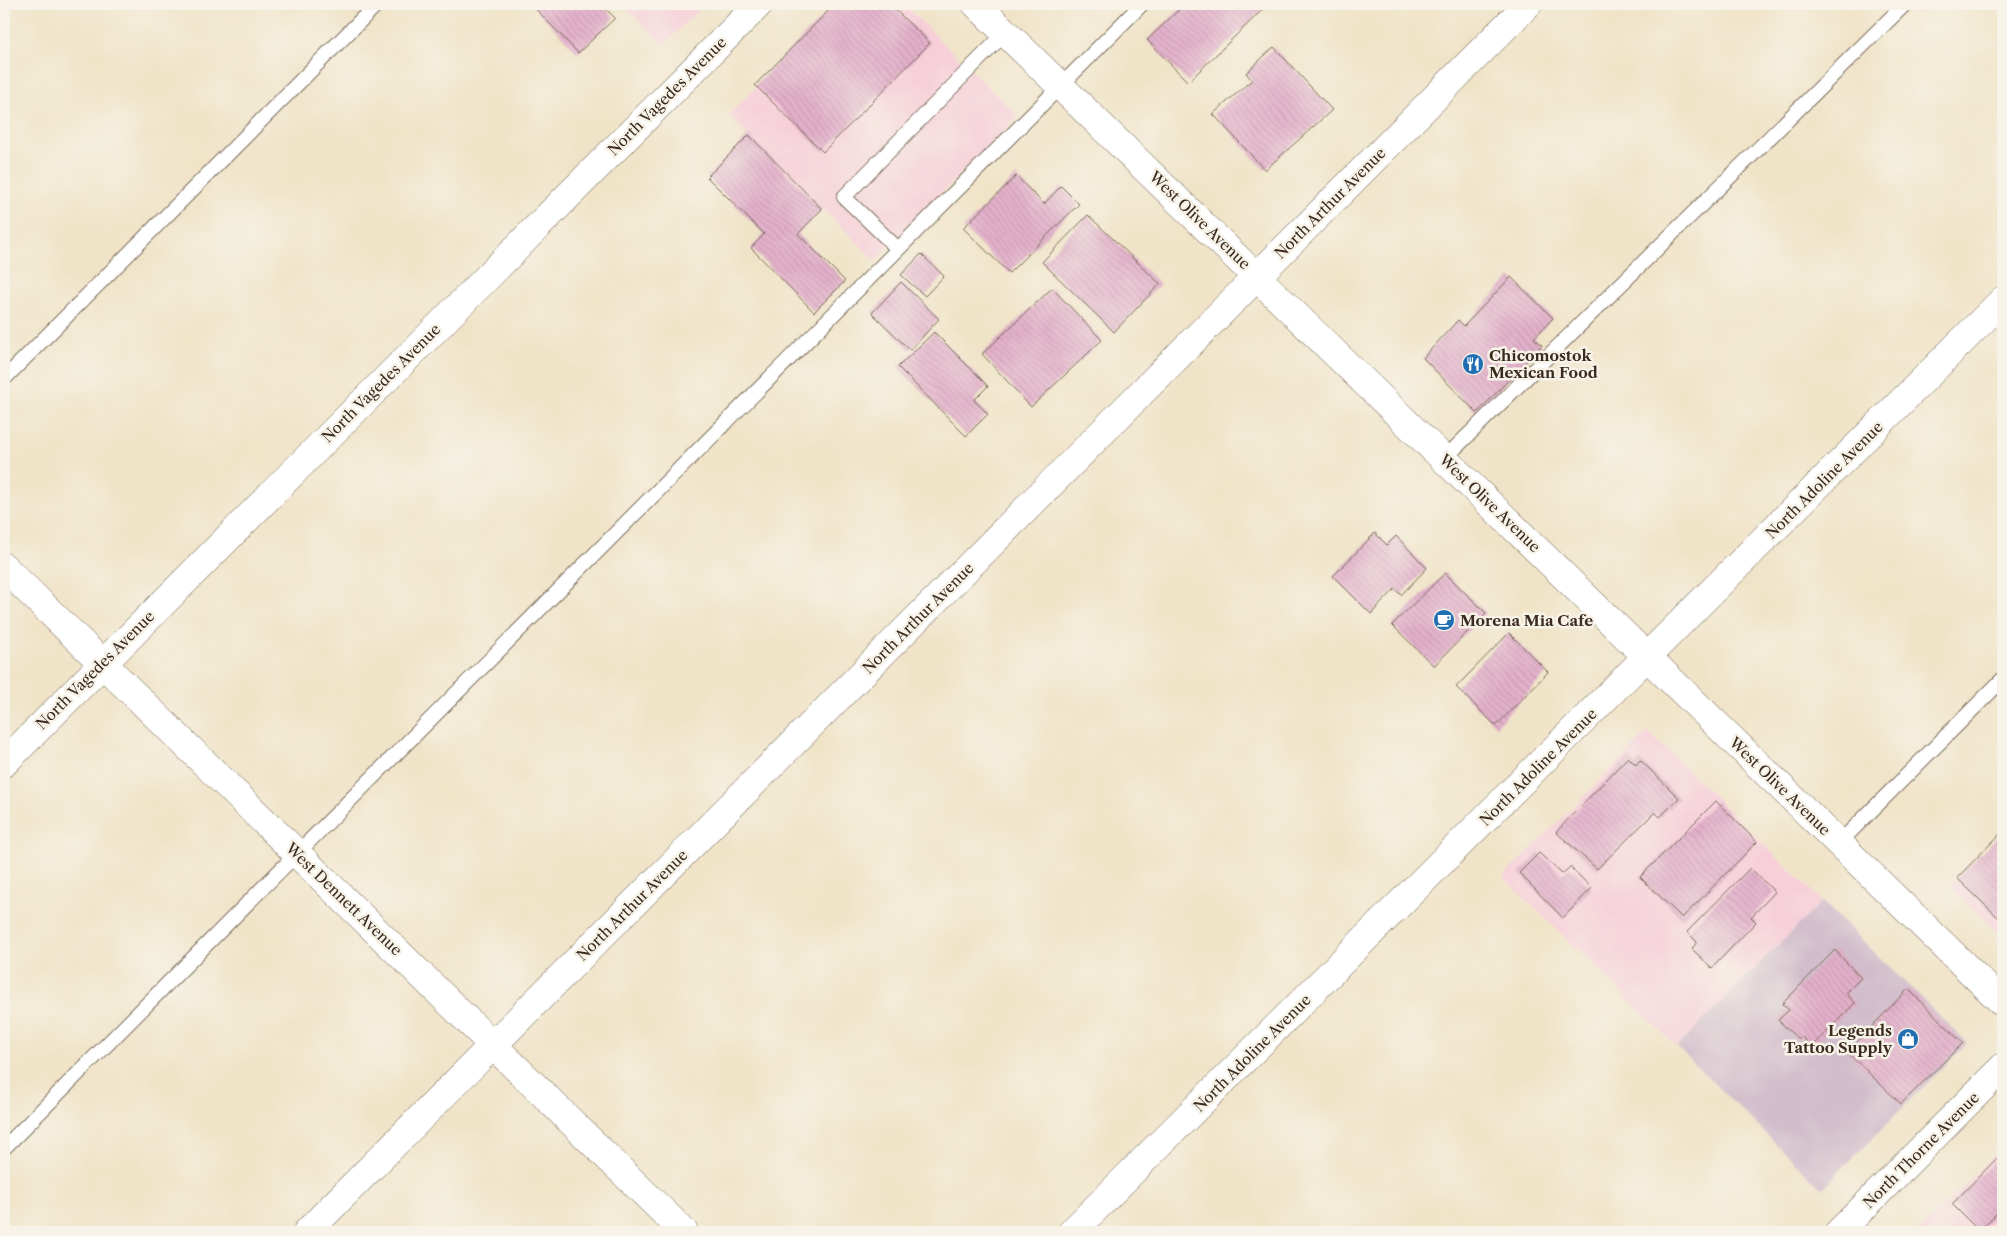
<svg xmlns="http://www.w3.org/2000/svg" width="2007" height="1236" font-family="'Libre Caslon Text',serif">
  <defs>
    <pattern id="building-back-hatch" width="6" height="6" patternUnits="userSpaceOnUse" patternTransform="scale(1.25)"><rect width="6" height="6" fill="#e3b1cb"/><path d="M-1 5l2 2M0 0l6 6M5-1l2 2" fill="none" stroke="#c498ae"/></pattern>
  </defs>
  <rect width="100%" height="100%" fill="#f7f3e8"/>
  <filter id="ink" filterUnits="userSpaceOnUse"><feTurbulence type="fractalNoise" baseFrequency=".02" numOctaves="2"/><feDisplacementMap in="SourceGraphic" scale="10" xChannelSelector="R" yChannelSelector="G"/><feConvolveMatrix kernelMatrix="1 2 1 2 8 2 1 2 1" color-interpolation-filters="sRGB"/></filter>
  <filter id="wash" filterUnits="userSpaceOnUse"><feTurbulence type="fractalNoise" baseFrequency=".0096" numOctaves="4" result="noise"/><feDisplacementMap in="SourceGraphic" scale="20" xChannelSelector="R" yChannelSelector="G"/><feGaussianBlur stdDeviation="1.12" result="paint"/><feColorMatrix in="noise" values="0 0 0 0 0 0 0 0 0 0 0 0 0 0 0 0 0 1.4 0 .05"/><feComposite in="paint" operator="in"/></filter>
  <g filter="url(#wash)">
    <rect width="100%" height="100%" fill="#f0e4c8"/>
    <g fill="#f6cfd9">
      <path d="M622,4H704L664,45Z"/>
      <path d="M839,4H903L1018,116L875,260L728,115Z"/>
      <path d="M1648,732L1822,901L1677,1047L1503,877Z"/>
      <path d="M2003,831V938L1949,886Z"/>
      <path d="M2003,1146V1232H1917Z"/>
    </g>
    <path fill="#d1bdcb" d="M1822,901L1967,1043L1822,1189L1677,1047Z"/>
    <g id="blocks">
      <g fill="url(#building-back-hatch)">
        <path d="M531,4H601L615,18L578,53Z"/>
        <path d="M835,4H889L930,43L823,152L755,85Z"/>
        <path d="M1185,4H1256L1262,10L1188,82L1147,40Z"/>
        <path d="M1274,47L1332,110L1265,170L1213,114L1252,80L1246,73Z"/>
        <path d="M749,135L822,209L798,234L845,281L814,312L751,248L764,234L707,177Z"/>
        <path d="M1016,176L1044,204L1061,186L1079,204L1009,273L963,228Z"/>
        <path d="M1088,215L1160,284L1114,332L1042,262Z"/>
        <path d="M921,254L944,276L925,296L901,275Z"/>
        <path d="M1511,277L1553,318L1534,338L1542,345L1477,413L1423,358L1458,320L1464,326Z"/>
        <path d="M901,282L939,319L910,350L872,313Z"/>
        <path d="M1052,288L1102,340L1031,407L982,354Z"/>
        <path d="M934,332L988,386L974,400L988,414L966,436L898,367Z"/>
        <path d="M1375,533L1387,545L1396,536L1427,568L1401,595L1395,589L1371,614L1333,576Z"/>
        <path d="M1445,573L1486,613L1434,666L1392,625Z"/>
        <path d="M1509,633L1548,672L1496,726L1456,687Z"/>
        <path d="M1628,757L1636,765L1640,760L1679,798L1660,817L1655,812L1597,869L1556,832Z"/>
        <path d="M1716,801L1757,842L1682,918L1640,877Z"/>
        <path d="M2003,831V922L1957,878Z"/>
        <path d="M1539,853L1562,874L1570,867L1592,888L1563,918L1519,873Z"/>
        <path d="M1750,868L1775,892L1751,917L1756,922L1712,968L1692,949L1697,942L1687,932Z"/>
        <path d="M1835,950L1861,978L1846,993L1855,1003L1812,1047L1801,1036L1798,1039L1778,1020L1789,1010L1782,1004Z"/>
        <path d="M1908,989L1963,1043L1901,1104L1847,1052Z"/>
        <path d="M2003,1152V1207L1979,1231L1952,1204Z"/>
      </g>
    </g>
  </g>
  <g filter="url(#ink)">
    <use href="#blocks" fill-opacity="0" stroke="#7a6b5a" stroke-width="1"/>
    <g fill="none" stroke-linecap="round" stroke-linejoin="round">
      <g stroke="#7a6b5a" stroke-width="16">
        <g id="service">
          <path d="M898,249L844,197L1006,32"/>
          <path d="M4,379L377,4"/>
          <path d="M1445,458L1905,4"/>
          <path d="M1839,843L2003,679"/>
          <path d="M4,1148L1142,4"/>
        </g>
      </g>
      <g stroke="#7a6b5a" stroke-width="29">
        <g id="minor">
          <path d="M4,567L684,1232"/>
          <path d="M4,763L759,4"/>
          <path d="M307,1232L1528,4"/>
          <path d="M1072,1232L2003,300"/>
          <path d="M1839,1232L2003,1067"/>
        </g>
      </g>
      <g stroke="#7a6b5a" stroke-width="29">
        <path id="secondary" d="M976,4L2003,1003"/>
      </g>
      <use href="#service" stroke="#fff" stroke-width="14"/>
      <use href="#minor" stroke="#fff" stroke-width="28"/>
      <use href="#secondary" stroke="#fff" stroke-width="28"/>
    </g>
  </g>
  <defs>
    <g id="restaurant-disc" transform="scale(1.125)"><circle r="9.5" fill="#1f6fb2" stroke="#f7f3e8"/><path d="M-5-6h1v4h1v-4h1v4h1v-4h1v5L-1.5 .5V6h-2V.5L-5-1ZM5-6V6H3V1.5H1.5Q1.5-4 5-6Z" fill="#fff"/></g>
    <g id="cafe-disc" transform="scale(1.125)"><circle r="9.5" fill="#1f6fb2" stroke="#f7f3e8"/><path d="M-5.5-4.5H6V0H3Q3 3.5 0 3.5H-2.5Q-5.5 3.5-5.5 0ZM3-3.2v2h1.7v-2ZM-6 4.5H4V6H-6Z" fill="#fff"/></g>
    <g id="shop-disc" transform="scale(1.125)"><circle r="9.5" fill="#1f6fb2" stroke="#f7f3e8"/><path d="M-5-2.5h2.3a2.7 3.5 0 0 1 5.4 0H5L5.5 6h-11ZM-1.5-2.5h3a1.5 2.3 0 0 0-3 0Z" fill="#fff"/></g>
  </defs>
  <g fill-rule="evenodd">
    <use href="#restaurant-disc" x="1473" y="364"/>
    <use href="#cafe-disc" x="1444" y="620"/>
    <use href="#shop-disc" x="1908" y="1039"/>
  </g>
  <g text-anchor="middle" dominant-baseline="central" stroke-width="5" stroke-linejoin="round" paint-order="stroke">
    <g font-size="15" fill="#3b2a1e" stroke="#f7f3e8">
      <text transform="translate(667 96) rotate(-45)">North Vagedes Avenue</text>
      <text transform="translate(1330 203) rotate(-45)">North Arthur Avenue</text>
      <text transform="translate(1200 220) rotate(44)">West Olive Avenue</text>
      <text transform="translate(381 383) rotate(-45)">North Vagedes Avenue</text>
      <text transform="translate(1824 480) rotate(-45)">North Adoline Avenue</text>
      <text transform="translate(1490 503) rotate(44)">West Olive Avenue</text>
      <text transform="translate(918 618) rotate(-45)">North Arthur Avenue</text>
      <text transform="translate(95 670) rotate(-45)">North Vagedes Avenue</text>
      <text transform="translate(1538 767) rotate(-45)">North Adoline Avenue</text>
      <text transform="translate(1780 786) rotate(44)">West Olive Avenue</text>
      <text transform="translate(344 899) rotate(44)">West Dennett Avenue</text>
      <text transform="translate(632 905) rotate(-45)">North Arthur Avenue</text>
      <text transform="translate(1252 1053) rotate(-45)">North Adoline Avenue</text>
      <text transform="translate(1921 1150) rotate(-45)">North Thorne Avenue</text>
    </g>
    <g font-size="15" font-weight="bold" fill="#3b2a1e" stroke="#f7f3e8" text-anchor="start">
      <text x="1489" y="355">Chicomostok<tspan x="1489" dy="17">Mexican Food</tspan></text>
      <text x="1460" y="620">Morena Mia Cafe</text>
      <text x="1892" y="1030" text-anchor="end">Legends<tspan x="1892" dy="17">Tattoo Supply</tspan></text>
    </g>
  </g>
  <rect width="2007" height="1236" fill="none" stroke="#f7f3e8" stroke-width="20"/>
</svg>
